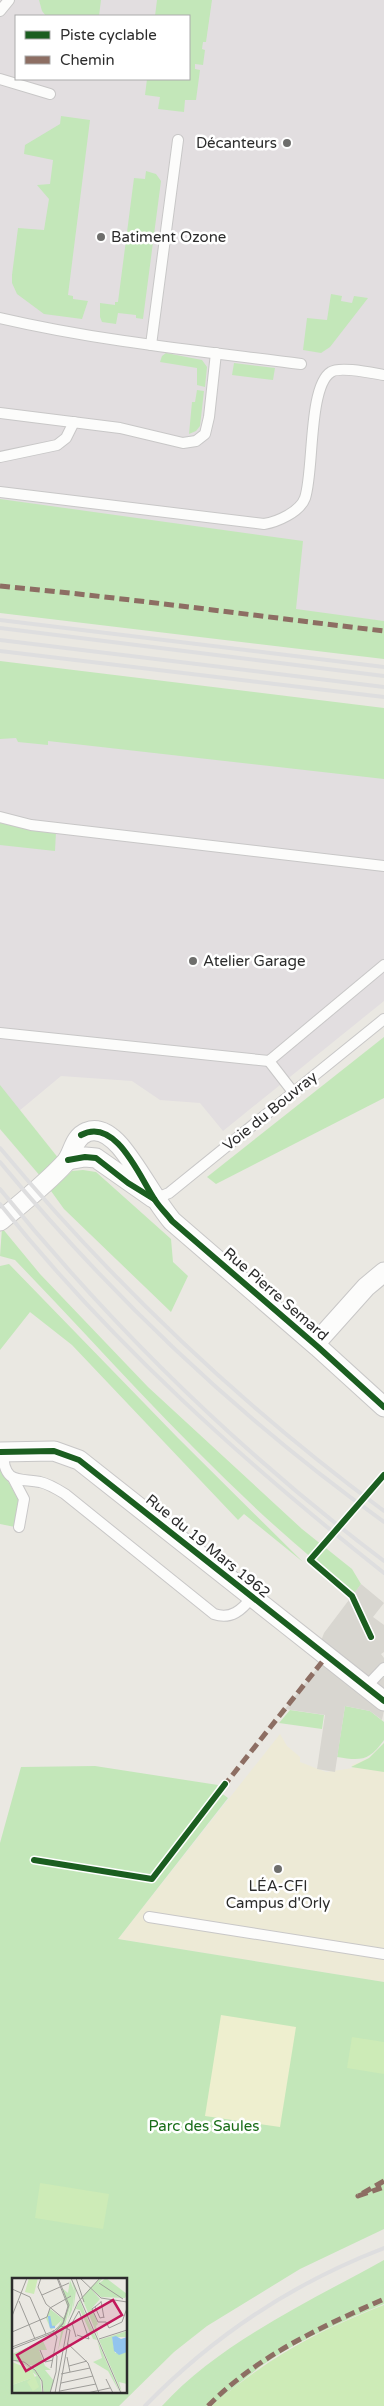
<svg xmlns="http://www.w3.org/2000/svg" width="384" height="2406" font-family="'Varela Round',sans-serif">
  <rect width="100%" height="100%" fill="#eae8e2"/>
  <g fill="#e2dee0" fill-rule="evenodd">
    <path d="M0,0H384V621L0,578ZM16,16H189V79H16Z"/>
    <path d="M0,682L384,742V1001L223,1131L200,1103L160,1100L132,1081L61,1076L19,1111L0,1122Z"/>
  </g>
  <path fill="#edead6" d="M280,1734L287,1746L300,1757V1762L326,1772L353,1768L352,1765L369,1758L384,1743V1982L118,1939Z"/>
  <g fill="#c3e7b9" fill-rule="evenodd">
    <path d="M39,0H101L99,16H46L42,11Z"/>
    <path d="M157,0H212L206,42H203L202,49L205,50L203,65L195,64V69L200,70L196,100H185L184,112L158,109L160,97L145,95L147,79H189V16H155Z"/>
    <path d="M61,116L90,120L68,295L73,296V299L88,301L82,319L44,314L17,294L12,283V275L18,228L44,230L49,199L37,185L50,184L53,160L24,154L25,145L60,124Z"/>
    <path d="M146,171L156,174L161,181L143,319L136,318V315L118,313L116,324L102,322L100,317V303L115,305V302H118L134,178L145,179Z"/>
    <path d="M331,294L342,296L341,301L352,303L354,296L368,298L330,347L321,353L303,350L307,318L327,320Z"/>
    <path d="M166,353L202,360L207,367L205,387L197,385V368L160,362L162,356Z"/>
    <path d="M234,363L275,368L273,380L232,375Z"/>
    <path d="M197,390L204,391L200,426L196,431L189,434L192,402H195Z"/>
    <path d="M0,499L303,541L296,609L384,621V659L0,613Z"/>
    <path d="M0,661L384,708V779L48,741V745L18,742L16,738L0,739Z"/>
    <path d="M0,823L56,832L55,851L0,845Z"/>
    <path d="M384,1037V1098L216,1184L207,1177Z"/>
    <path d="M0,1085L59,1159L41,1177L0,1129Z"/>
    <path d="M83,1170L96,1172L171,1239L173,1262L188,1276L171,1312L64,1209L51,1191L72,1171Z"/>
    <path d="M2,1228L40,1274L148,1387L302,1529L352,1569L361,1584L355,1593C229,1496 125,1374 15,1260L0,1256Z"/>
    <path d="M9,1264L178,1438L303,1562L244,1514L238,1520L72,1345L30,1312L0,1350V1266Z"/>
    <path d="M0,1468L19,1500L15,1527L0,1524Z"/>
    <path d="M345,1706L370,1711L384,1722V1740C369,1761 361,1761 337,1757Z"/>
    <path d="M290,1710L324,1715L322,1729L279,1723Z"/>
    <path d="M384,1743V1772L351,1767L369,1758Z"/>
    <path d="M95,1766L218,1785L216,1789L228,1798L118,1939L384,1982V2229L300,2269L207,2326L174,2352L119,2406H0V1843L21,1767ZM14,2280H126V2392H14Z"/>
    <path d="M384,2260V2304C345,2320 305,2337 270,2360C249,2374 231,2390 212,2406H162C219,2343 310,2301 384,2260Z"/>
  </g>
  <path fill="#eeefcf" d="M221,2015L296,2027L280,2127L205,2116Z"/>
  <g fill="#cdebb7">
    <path d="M352,2037L384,2042V2074L347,2068Z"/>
    <path d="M40,2183L109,2194L103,2229L35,2218Z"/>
    <path d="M384,2305V2406H212C267,2358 317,2331 384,2305Z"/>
  </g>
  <g fill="#d8d6d0">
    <path d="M361,1584L384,1603L373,1617L384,1625V1652L381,1654L384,1658V1692L321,1641L324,1633Z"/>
    <path d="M322,1662L384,1710L382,1720L370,1711L345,1706L335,1772L317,1769L325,1715L285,1709Z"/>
  </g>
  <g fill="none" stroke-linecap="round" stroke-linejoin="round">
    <g stroke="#c8c7c7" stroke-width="12">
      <g id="lane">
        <path d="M0,11L9,0"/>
        <path d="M0,79L50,94"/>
        <path d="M0,318C99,341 200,351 301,364"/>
        <path d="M151,345L178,140"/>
        <path d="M0,413L120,428L183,443L196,441L205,434L209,417L216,353"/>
        <path d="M0,457L57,445L66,438L74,422"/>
        <path d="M0,492L264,524C277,522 300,512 305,498C314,472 308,386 331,372C340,366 372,373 384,375"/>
        <path d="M0,817L31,825L384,866"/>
        <path d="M0,1033L269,1061L384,965"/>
        <path d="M269,1061L293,1092"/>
        <path d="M154,1199L169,1193L384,1019"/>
        <path d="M3,1453C4,1484 18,1478 40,1482C49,1484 57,1489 65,1494L214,1614C231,1620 242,1610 252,1597"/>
        <path d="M13,1478L24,1499L19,1527"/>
        <path d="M366,1687L384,1668"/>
        <path d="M149,1917L384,1954"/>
      </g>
    </g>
    <g stroke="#c8c7c7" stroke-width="21">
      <g id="street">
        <path d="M68,1160L85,1157L96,1158L153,1198"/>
        <path d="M0,1221C23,1202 46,1184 66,1162C74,1152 73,1138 87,1132C100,1127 112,1137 120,1146C140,1170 153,1198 172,1221L318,1347L384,1407"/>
        <path d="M315,1344L366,1287L384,1272"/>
        <path d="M0,1452L54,1451L79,1460L384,1701"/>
      </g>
    </g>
    <use href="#lane" stroke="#fcfcfb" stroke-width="10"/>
    <use href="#street" stroke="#fcfcfb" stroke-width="19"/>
    <g stroke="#dededf" stroke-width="4">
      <path d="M0,620L384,667"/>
      <path d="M0,628L384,676"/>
      <path d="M0,640L384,687"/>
      <path d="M0,651L384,697"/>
      <path d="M0,1148C113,1283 242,1406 384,1511"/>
      <path d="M0,1162C111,1296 242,1420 384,1522"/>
      <path d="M0,1189C112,1327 242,1454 384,1561"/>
      <path d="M0,1204C111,1343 245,1463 384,1573"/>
      <path d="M145,2406C213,2336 293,2283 384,2248"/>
    </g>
    <g stroke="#8d6e63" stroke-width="5" stroke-dasharray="10 5" stroke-linecap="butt">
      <path d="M0,586C128,598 256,616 384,631"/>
      <path d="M223,1787L322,1662"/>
      <path d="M384,2181L358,2196L384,2187"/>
      <path d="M208,2406C257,2356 321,2327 384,2299"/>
    </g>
    <g stroke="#fff" stroke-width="9">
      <g id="cycleway">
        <path d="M81,1135C116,1116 140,1178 155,1200C160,1208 167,1214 172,1221L318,1347L384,1407"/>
        <path d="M68,1160L85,1157L96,1158L128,1183L154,1199"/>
        <path d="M0,1452L54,1451L79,1460L384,1701"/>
        <path d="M371,1637L352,1596L310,1560L384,1475"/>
        <path d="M34,1860L152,1879L225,1784"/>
      </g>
    </g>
    <use href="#cycleway" stroke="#1b5e20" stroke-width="6"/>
  </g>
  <g fill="#6e6e6c" stroke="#fff" stroke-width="2">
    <circle cx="287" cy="143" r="5"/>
    <circle cx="101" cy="237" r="5"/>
    <circle cx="193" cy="961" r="5"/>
    <circle cx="278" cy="1869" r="5"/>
  </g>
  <g text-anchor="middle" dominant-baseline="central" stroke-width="5" stroke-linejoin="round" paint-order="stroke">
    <g font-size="15" fill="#2c2c2c" stroke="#fff" text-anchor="start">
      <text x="277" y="143" text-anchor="end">Décanteurs</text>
      <text x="111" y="237">Batiment Ozone</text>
      <text x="203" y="961">Atelier Garage</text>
      <text x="278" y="1886" text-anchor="middle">LÉA-CFI<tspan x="278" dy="17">Campus d'Orly</tspan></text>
    </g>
    <g font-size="15" fill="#2c2c2c" stroke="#fff">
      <text transform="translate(270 1111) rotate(-39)">Voie du Bouvray</text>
      <text transform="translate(276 1294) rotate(41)">Rue Pierre Semard</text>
      <text transform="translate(208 1546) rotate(39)">Rue du 19 Mars 1962</text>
    </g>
    <g font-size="15" fill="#186d18" stroke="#fff">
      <text x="204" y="2126">Parc des Saules</text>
    </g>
  </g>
  <g transform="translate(12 2278)">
    <rect width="115" height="115" fill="#eae8e2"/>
    <path d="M59,0L64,12L62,27L61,30L62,16L60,32L56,41L59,25L46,73L49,54H43L56,31L50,10L56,15L58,2L63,15ZM89,0H91L85,7L94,0L115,16L113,20L89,19L78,10ZM78,10L88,21L80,30L86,46L84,48L87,61L70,20ZM68,22L72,33L85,62L81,61L68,32L64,31L58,42ZM38,31L51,41L39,52L34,40ZM115,53V59H100L103,75L115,74V106L107,104L110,115L87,62ZM85,62L108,115L96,93L81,84L90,80ZM31,63L35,72H27L33,88L39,92H33L42,103L38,115H32L30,102L21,88L0,81V76ZM2,83L10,84L22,91L28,100L30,115H0V107L25,98L13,87Z" fill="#c3e7b9"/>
    <path d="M17,0H26L22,16L13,14ZM0,84L20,92L27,109L21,113L15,104L20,100L0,107Z" fill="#cdebb7"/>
    <path d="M104,58L109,61L115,59V74L107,77L102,73L100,59Z" fill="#92c4ee"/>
    <path fill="none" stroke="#92c4ee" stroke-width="2.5" d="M37,38L39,49H43"/>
    <path fill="none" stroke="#9e9d99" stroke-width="1" d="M29,0L26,9L34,26L52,41M59,0L109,115M64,0L72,24M68,0L89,20L115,24M87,5L111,21M0,11L18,19L34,56M30,17L57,5M7,23L23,61M89,23L92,40M89,24L83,29L88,40L92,39M84,28L80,31L86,44H94L97,50L110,44L115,30M38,30L59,18M0,38L15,0M0,54L35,39L38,30M64,59L60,45L67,33L77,61L65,57M87,61L115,52M55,65L76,85L87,115M0,69L42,53L51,45L56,28L45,0M0,71L43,54L51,46L57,27L46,0M28,72L33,84L41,82M55,79L58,94M0,82L12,84L23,92L30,103L31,115M57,88L75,83M39,90L45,59L41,52M49,96L78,90M94,101L101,115M49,105L81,98M48,113L84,106M38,115L44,94L45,78L42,75M43,115L56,46L66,24L88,0M47,115L58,52L49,48M75,115L98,110"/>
    <path fill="#c2185b" fill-opacity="0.15" stroke="#c2185b" stroke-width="2.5" d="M101,22L110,37L14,93L5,77Z"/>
    <rect width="115" height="115" fill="none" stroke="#2c2c2c" stroke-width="2.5"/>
  </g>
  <rect x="15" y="15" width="175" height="65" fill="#ffffff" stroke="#ababab"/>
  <rect x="25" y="31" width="25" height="8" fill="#1b5e20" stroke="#ababab"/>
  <text x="60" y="40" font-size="15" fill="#2c2c2c">Piste cyclable</text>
  <rect x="25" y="56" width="25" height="8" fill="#8d6e63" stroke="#ababab"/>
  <text x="60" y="65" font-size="15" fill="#2c2c2c">Chemin</text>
</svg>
